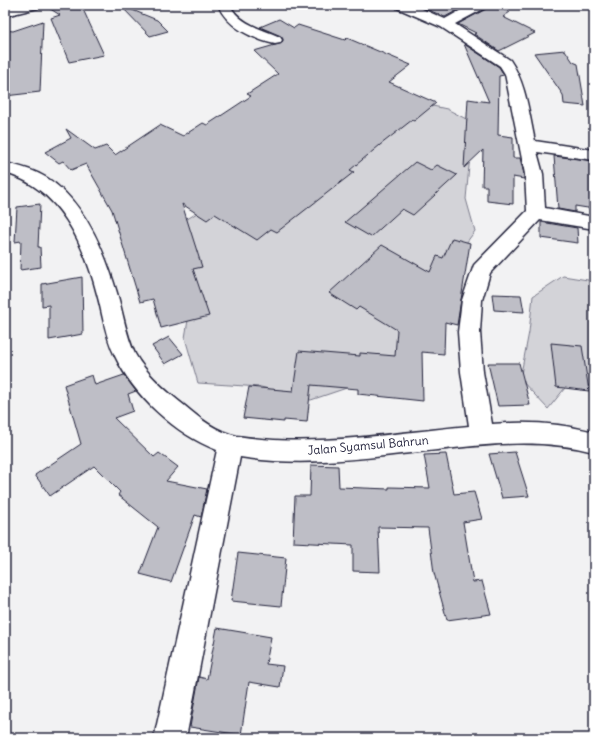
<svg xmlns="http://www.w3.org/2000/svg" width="599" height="743" font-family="Delius,sans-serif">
  <rect width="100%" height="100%" fill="#f2f2f3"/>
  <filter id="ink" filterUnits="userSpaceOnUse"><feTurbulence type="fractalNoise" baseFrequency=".025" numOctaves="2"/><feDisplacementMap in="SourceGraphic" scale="8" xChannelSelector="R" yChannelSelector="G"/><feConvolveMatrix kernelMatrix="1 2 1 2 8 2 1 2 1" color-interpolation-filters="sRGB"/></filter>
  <g filter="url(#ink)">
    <g fill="#d3d3d8" stroke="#7a7a8a">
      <path d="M428,105L447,109L468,120L470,155L466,199L475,231L452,262L426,342L382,376L311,400L261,387L198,383L185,338L192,296L174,227L202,210Z"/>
      <path d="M563,276L594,281V386L569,383L548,409L520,379L529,332L533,296Z"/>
    </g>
    <g fill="#bebec6" stroke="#22223b">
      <path d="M44,5H81L104,55L69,62L51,18L60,15Z"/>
      <path d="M120,5L157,20L168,31L150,36Z"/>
      <path d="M417,5H467L445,17Z"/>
      <path d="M487,5H491L510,12L503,17L535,33L499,51L474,34L476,33L458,24L486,9Z"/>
      <path d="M279,19L294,28L298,25L345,40L347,38L411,65L389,82L436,103L414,121L412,120L380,145L350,170L354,172L277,232L271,229L257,240L215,214L207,220L182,204L202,267L193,269L209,316L161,328L153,299L140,302L112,210L86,164L71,170L63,161L59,163L45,152L71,138L66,129L95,150L106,146L115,155L160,125L183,136L203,123L207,125L251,96L247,94L278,74L254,51L282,43L283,39L281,36L260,27Z"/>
      <path d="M43,21L40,92L5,96V30L13,31Z"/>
      <path d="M464,44L499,67L504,75L499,76L498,135L513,137V158H520L524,174V179L513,177V204L487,201V186H482L483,150L464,168L468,99L489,102Z"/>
      <path d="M565,50L573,62L578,64L585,106L564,104L563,95L534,53Z"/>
      <path d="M554,156L594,161V209L575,206V212L558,209Z"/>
      <path d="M415,162L431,170L437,165L457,175L413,215L402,209L371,237L345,222Z"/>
      <path d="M40,204L38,247H40L41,267L20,270L21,241L15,242L17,207Z"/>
      <path d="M541,222L577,228L578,243L541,238Z"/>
      <path d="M452,238L470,243L457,325L445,322L444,354L422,352L423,401L358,394V389L311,385L307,422L284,420V422L243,418L249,387L293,391L299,351L360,356V353L395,356L397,330L359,307L356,310L329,293L382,245L430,272L437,256L443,258Z"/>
      <path d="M82,277L83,334L49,340V305L42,306V284Z"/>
      <path d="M492,294L521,295L524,312L494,310Z"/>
      <path d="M169,337L183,354L165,364L152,346Z"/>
      <path d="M551,343L582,346L589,391L556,387Z"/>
      <path d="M488,363H519L530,405L498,406Z"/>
      <path d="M92,375L95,385L124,375L136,391L128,394L133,411L114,418L154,457L159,453L178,467L166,481L207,489L201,517L195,515L171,582L140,574L158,527L118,495L120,492L94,466L50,496L35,475L81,444L64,385Z"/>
      <path d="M515,452L529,496L502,498L489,454Z"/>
      <path d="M446,454L454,494L474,492L482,519L463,522L473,582L482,581L491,614L447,620L434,573L428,528L378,527L380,572L353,571V545L293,542L295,496H310L311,465L338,466L339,487L389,489V487L430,488L424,455Z"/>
      <path d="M238,553L286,558L281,606L231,601Z"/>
      <path d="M217,628L271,637L266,664L283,666L280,687L249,682L241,735L190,727L199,677L207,679Z"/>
    </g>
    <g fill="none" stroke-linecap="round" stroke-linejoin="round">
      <g stroke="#22223b" stroke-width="3">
        <g id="minor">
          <path d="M17,5H39L38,8L5,16V8Z"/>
          <path d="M218,5H230C239,24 262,29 280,37L282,40L280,43L275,44C253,39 227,27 218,5Z"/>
          <path d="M396,5H413L445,19L470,5H486L485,8L455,24L510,60C526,83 529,114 535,141L594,150V160L537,152L543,174L545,208L594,217V229L540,220L490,273L482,300L480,332L483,372L492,424C527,421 560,423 594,432V452C542,438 490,444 437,450C372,457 305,468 240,457L186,738H154L217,450C175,434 134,396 115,356C105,336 103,315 97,294C84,244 60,188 5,173V163C20,166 34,170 47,178C85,202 105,252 117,293C123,313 126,335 135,354C146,374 167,392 185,406C200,419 217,432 237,436C314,448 392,433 469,426L461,372L458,332L462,300L474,265L527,211L525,174L505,74L500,66L441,27L397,8Z"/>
        </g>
      </g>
      <use href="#minor" fill="#fff" fill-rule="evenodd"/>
    </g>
  </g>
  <g text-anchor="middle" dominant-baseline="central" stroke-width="3" stroke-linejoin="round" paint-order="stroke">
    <g font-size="12" fill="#22223b" stroke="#fff">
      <text transform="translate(368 445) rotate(-5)">Jalan Syamsul Bahrun</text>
    </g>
  </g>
  <rect width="599" height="743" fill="none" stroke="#fff" stroke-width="20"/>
  <rect x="10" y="10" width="579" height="723" fill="none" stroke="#22223b" stroke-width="1.5" filter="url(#ink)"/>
</svg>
